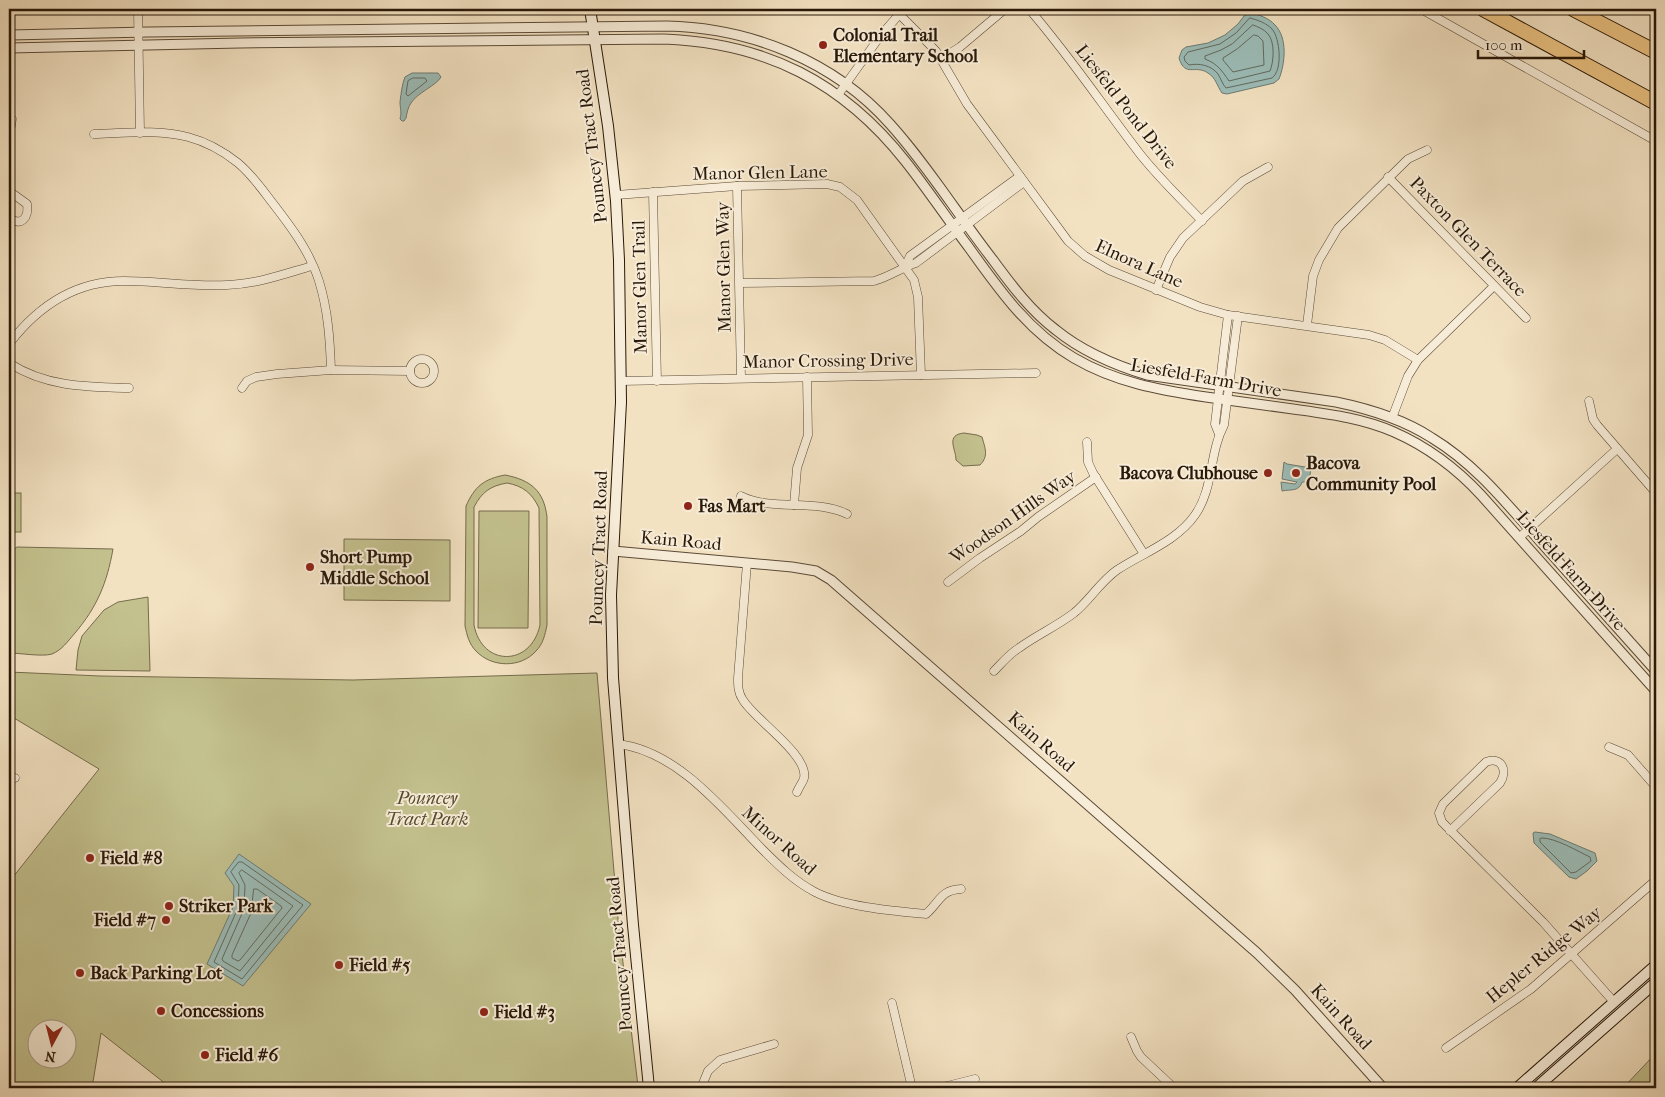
<svg xmlns="http://www.w3.org/2000/svg" width="1665" height="1097" font-family="'IM FELL French Canon',serif">
  <rect width="100%" height="100%" fill="#f3e2c2"/>
  <filter id="stains"><feTurbulence type="fractalNoise" baseFrequency=".004" numOctaves="4"/><feColorMatrix values="0 0 0 0 .2 0 0 0 0 .09 0 0 0 0 .02 0 0 0 .5 -.17"/></filter>
  <radialGradient id="worn" r=".72"><stop offset=".6" stop-color="#630" stop-opacity="0"/><stop offset="1" stop-color="#630" stop-opacity=".3"/></radialGradient>
  <g fill="#c3c18e" stroke="#766c4c" fill-rule="evenodd">
    <path d="M964,433L977,435L982,437C985,448 989,456 980,465L963,466L956,460C956,449 945,435 964,433Z"/>
    <path d="M505,475C531,480 544,491 547,517V625C545,635 543,644 536,651C521,668 492,668 476,651C469,644 467,635 465,626L466,506C475,486 484,479 505,475ZM507,483C523,486 532,493 539,508L540,625C531,667 482,667 474,625V507C482,492 490,486 507,483Z"/>
    <rect x="9" y="493" width="12" height="39"/>
    <path d="M479,511H529L528,628H478Z"/>
    <path d="M344,539L450,540V601L344,600Z"/>
    <path d="M17,547L113,549C107,583 97,607 75,633C68,641 62,650 52,654C42,657 20,653 9,653V553Z"/>
    <path d="M148,597L150,671L76,670L78,650L82,636L104,610L118,602Z"/>
    <path d="M9,672L100,676L353,680L597,673L619,930L638,1086L630,1088H171L101,1033L92,1088H9V992L13,957L9,952V882L99,769L9,715ZM38,1030H68V1060H38Z"/>
    <path d="M1656,1053V1088H1623Z"/>
  </g>
  <g fill="#9cbdb8" stroke="#6e7b72">
    <path d="M1250,12C1259,15 1269,18 1275,25C1288,38 1285,64 1279,79L1274,83L1227,94L1222,93C1217,86 1216,78 1208,73C1195,64 1185,78 1179,58L1182,50L1186,47L1208,43L1225,35L1238,24L1244,16Z"/>
    <path d="M412,73H438L441,77C437,85 417,93 411,103C408,107 407,113 406,118L404,121H402L400,119C402,112 400,108 400,102C401,94 402,84 405,77Z"/>
    <path d="M1284,462L1287,464L1311,468L1309,482H1302C1299,492 1291,489 1282,491L1281,482L1295,484L1297,482L1282,479Z"/>
    <path d="M1535,832L1550,834L1595,853L1597,861L1587,871L1576,879L1569,877L1534,843L1533,833Z"/>
    <path d="M239,854L311,904L243,986L207,964L233,907L234,886L225,873Z"/>
  </g>
  <g fill="none" stroke-linecap="round" stroke-linejoin="round">
    <g stroke="#626a60" stroke-width="1">
      <path d="M1250,18C1258,20 1266,23 1272,29C1280,38 1283,70 1272,78L1226,88C1223,85 1221,79 1218,74C1211,65 1199,63 1189,65L1185,61L1184,57L1188,52L1220,44L1236,33Z"/>
      <path d="M1253,25C1258,27 1264,29 1268,34C1275,42 1274,61 1270,71L1229,81C1222,71 1218,64 1205,59V56L1221,50L1232,44Z"/>
      <path d="M1254,35L1258,36L1263,41L1264,65L1233,72L1223,60V58L1237,49Z"/>
      <path d="M413,78H425L427,81L408,96L406,94L408,81Z"/>
      <path d="M1542,838C1556,838 1577,851 1590,857L1591,861L1576,872L1571,873L1540,842V839Z"/>
      <path d="M239,862H242L303,905L242,979L214,962L238,908L239,885L231,872Z"/>
      <path d="M242,870L293,906L240,971L223,961L222,959L244,909L245,885L239,873Z"/>
      <path d="M254,889H257L281,906L282,908L240,960L238,961L232,958V955L251,913Z"/>
    </g>
    <g stroke="#5b4a37" stroke-width="9">
      <g id="minor">
        <path d="M138,9L140,133"/>
        <path d="M1029,9C1069,55 1103,106 1140,154C1159,178 1181,199 1202,221"/>
        <path d="M1421,9L1656,141"/>
        <path d="M899,14L936,51L967,104L1068,241L1085,256L1109,270L1200,307L1228,315L1369,335L1385,340L1418,360"/>
        <path d="M941,59L960,47L1005,9"/>
        <path d="M838,95L881,35L904,9"/>
        <path d="M94,134C125,133 158,129 188,137C207,142 223,151 238,163C250,173 259,185 268,197C288,223 309,249 319,281C328,310 330,340 331,370"/>
        <path d="M9,138L12,119"/>
        <path d="M1388,177L1526,318"/>
        <path d="M737,186L741,378"/>
        <path d="M9,191L27,204C29,217 22,227 9,218"/>
        <path d="M653,192L657,381"/>
        <path d="M616,195L737,186L827,184L840,187L857,200L914,280L918,297L921,375"/>
        <path d="M905,267L910,256L1020,176"/>
        <path d="M740,283L874,281C889,277 901,268 916,263L1024,182"/>
        <path d="M1156,290L1170,257L1183,238L1243,181L1268,167"/>
        <path d="M1307,325L1313,276L1319,260L1338,228L1408,159L1427,150"/>
        <path d="M9,344C38,306 75,281 124,281C159,281 193,287 227,285C257,284 284,274 312,266"/>
        <circle cx="422" cy="371" r="12"/>
        <path d="M9,363C46,387 87,387 129,388"/>
        <path d="M621,381L1036,373"/>
        <path d="M242,388L247,381L256,377L277,374L331,370L410,371"/>
        <path d="M1589,401L1593,419L1597,425L1656,493"/>
        <path d="M1392,418L1408,376L1418,360L1494,286"/>
        <path d="M1219,434L1215,424L1228,315"/>
        <path d="M1087,442L1088,462L1093,473L1144,554"/>
        <path d="M741,496C773,512 815,498 847,514"/>
        <path d="M794,505L797,468L808,435L807,377"/>
        <path d="M1520,537L1617,449"/>
        <path d="M747,563L738,678C738,686 738,693 743,700C754,719 809,755 804,778C803,782 799,787 797,792"/>
        <path d="M948,582L980,558L1021,531L1038,517L1096,477"/>
        <path d="M994,671C1002,663 1009,654 1019,648C1037,635 1057,626 1074,613C1090,600 1100,582 1117,570C1143,553 1177,541 1195,515C1214,488 1209,453 1224,425L1238,316"/>
        <path d="M618,744C677,751 722,808 762,849C778,865 794,881 815,892C844,907 894,911 926,914C940,902 940,890 961,889"/>
        <path d="M1609,747L1628,755L1656,787"/>
        <path d="M9,776L15,778"/>
        <path d="M1450,831L1500,783C1508,771 1502,756 1486,762L1443,804L1439,813L1442,822L1543,922L1614,1002"/>
        <path d="M892,1003L912,1088"/>
        <path d="M1131,1037L1137,1051L1141,1057L1174,1088"/>
        <path d="M1446,1048L1531,989L1656,880"/>
        <path d="M701,1088L708,1071L720,1060L774,1044"/>
        <path d="M939,1088L975,1079"/>
      </g>
    </g>
    <g stroke="#5b4a37" stroke-width="11">
      <g id="tertiary">
        <path d="M9,35L148,32L667,26C751,28 834,61 890,124C928,166 958,215 993,260C1012,286 1031,311 1056,330C1083,352 1114,365 1147,375L1336,402C1370,409 1403,419 1432,438C1475,464 1506,503 1539,540C1578,584 1617,627 1656,671"/>
        <path d="M9,48L240,43L664,39C766,43 843,82 906,162C928,190 948,220 970,249C1000,291 1029,332 1074,358C1115,382 1159,390 1206,397C1235,401 1264,405 1293,409C1328,414 1362,418 1394,432C1428,447 1456,468 1481,495L1656,691"/>
        <path d="M613,551L792,567L816,571L831,580L1257,953L1295,990L1383,1088"/>
      </g>
    </g>
    <g stroke="#281809" stroke-width="12">
      <g id="secondary">
        <path d="M590,9L608,126L616,201L619,260L621,402L611,595L613,678L633,925L649,1088"/>
        <path d="M1517,1088L1656,965"/>
        <path d="M1536,1088L1656,982"/>
      </g>
    </g>
    <g stroke="#281809" stroke-width="16">
      <g id="motorway">
        <path d="M1483,9L1656,103"/>
        <path d="M1573,9L1656,52"/>
      </g>
    </g>
    <use href="#minor" stroke="#f7ecd7" stroke-width="8"/>
    <use href="#tertiary" stroke="#f7ecd7" stroke-width="9"/>
    <use href="#secondary" stroke="#f7ecd7" stroke-width="10"/>
    <use href="#motorway" stroke="#eac181" stroke-width="14"/>
  </g>
  <g fill="#8f2418" stroke="#f7ecd7" stroke-width="2">
    <circle cx="823" cy="45" r="5"/>
    <circle cx="1268" cy="473" r="5"/>
    <circle cx="1296" cy="473" r="5"/>
    <circle cx="688" cy="506" r="5"/>
    <circle cx="310" cy="567" r="5"/>
    <circle cx="90" cy="858" r="5"/>
    <circle cx="169" cy="906" r="5"/>
    <circle cx="166" cy="920" r="5"/>
    <circle cx="339" cy="965" r="5"/>
    <circle cx="80" cy="973" r="5"/>
    <circle cx="161" cy="1011" r="5"/>
    <circle cx="484" cy="1012" r="5"/>
    <circle cx="205" cy="1055" r="5"/>
  </g>
  <g text-anchor="middle" dominant-baseline="central" stroke-width="4" stroke-linejoin="round" paint-order="stroke">
    <g font-size="18" font-weight="bold" fill="#281809" stroke="#f7ecd7" text-anchor="start">
      <text x="833" y="35">Colonial Trail<tspan x="833" dy="21">Elementary School</tspan></text>
      <text x="1306" y="463">Bacova<tspan x="1306" dy="21">Community Pool</tspan></text>
      <text x="1258" y="473" text-anchor="end">Bacova Clubhouse</text>
      <text x="698" y="506">Fas Mart</text>
      <text x="320" y="557">Short Pump<tspan x="320" dy="21">Middle School</tspan></text>
      <text x="100" y="858">Field #8</text>
      <text x="179" y="906">Striker Park</text>
      <text x="156" y="920" text-anchor="end">Field #7</text>
      <text x="349" y="965">Field #5</text>
      <text x="90" y="973">Back Parking Lot</text>
      <text x="171" y="1011">Concessions</text>
      <text x="494" y="1012">Field #3</text>
      <text x="215" y="1055">Field #6</text>
    </g>
    <g font-size="18" fill="#281809" stroke="#f7ecd7">
      <text transform="translate(1126 107) rotate(52)">Liesfeld Pond Drive</text>
      <text transform="translate(592 146) rotate(-97)">Pouncey Tract Road</text>
      <text transform="translate(760 173) rotate(-1)">Manor Glen Lane</text>
      <text transform="translate(1468 237) rotate(46)">Paxton Glen Terrace</text>
      <text transform="translate(1139 264) rotate(24)">Elnora Lane</text>
      <text transform="translate(724 267) rotate(-91)">Manor Glen Way</text>
      <text transform="translate(640 287) rotate(-91)">Manor Glen Trail</text>
      <text transform="translate(828 361) rotate(-1)">Manor Crossing Drive</text>
      <text transform="translate(1206 378) rotate(10)">Liesfeld Farm Drive</text>
      <text transform="translate(1013 517) rotate(-35)">Woodson Hills Way</text>
      <text transform="translate(681 541) rotate(5)">Kain Road</text>
      <text transform="translate(599 548) rotate(-88)">Pouncey Tract Road</text>
      <text transform="translate(1571 571) rotate(48)">Liesfeld Farm Drive</text>
      <text transform="translate(1041 742) rotate(41)">Kain Road</text>
      <text transform="translate(779 841) rotate(42)">Minor Road</text>
      <text transform="translate(620 954) rotate(-95)">Pouncey Tract Road</text>
      <text transform="translate(1544 955) rotate(-39)">Hepler Ridge Way</text>
      <text transform="translate(1341 1017) rotate(48)">Kain Road</text>
    </g>
    <g font-size="18" font-style="italic" fill="#564b31" stroke="#f7ecd7">
      <text x="427" y="798">Pouncey<tspan x="427" dy="21">Tract Park</tspan></text>
    </g>
  </g>
  <rect width="1665" height="1097" fill="none" stroke="#f3e2c2" stroke-width="30"/>
  <rect x="10" y="10" width="1645" height="1077" fill="none" stroke="#281809" stroke-width="2.5"/>
  <rect x="15" y="15" width="1635" height="1067" fill="none" stroke="#281809"/>
  <g transform="translate(52 1044) rotate(187)"><circle r="24" fill="#f7ecd7" stroke="#a49785"/>
  <path d="M0-4L9 19L0 12L-9 19Z" fill="#8f2418"/>
  <text y="-8" font-size="14" font-weight="bold" text-anchor="middle" fill="#281809">N</text>
  </g>
  <path d="M1478 50v8h106v-8" fill="none" stroke="#281809" stroke-width="2.5"/>
  <text x="1485" y="50" font-size="15" fill="#281809" stroke="#f7ecd7" stroke-width="4" paint-order="stroke">100 m</text>
  <rect width="100%" height="100%" filter="url(#stains)"/>
  <rect width="100%" height="100%" fill="url(#worn)"/>
</svg>
